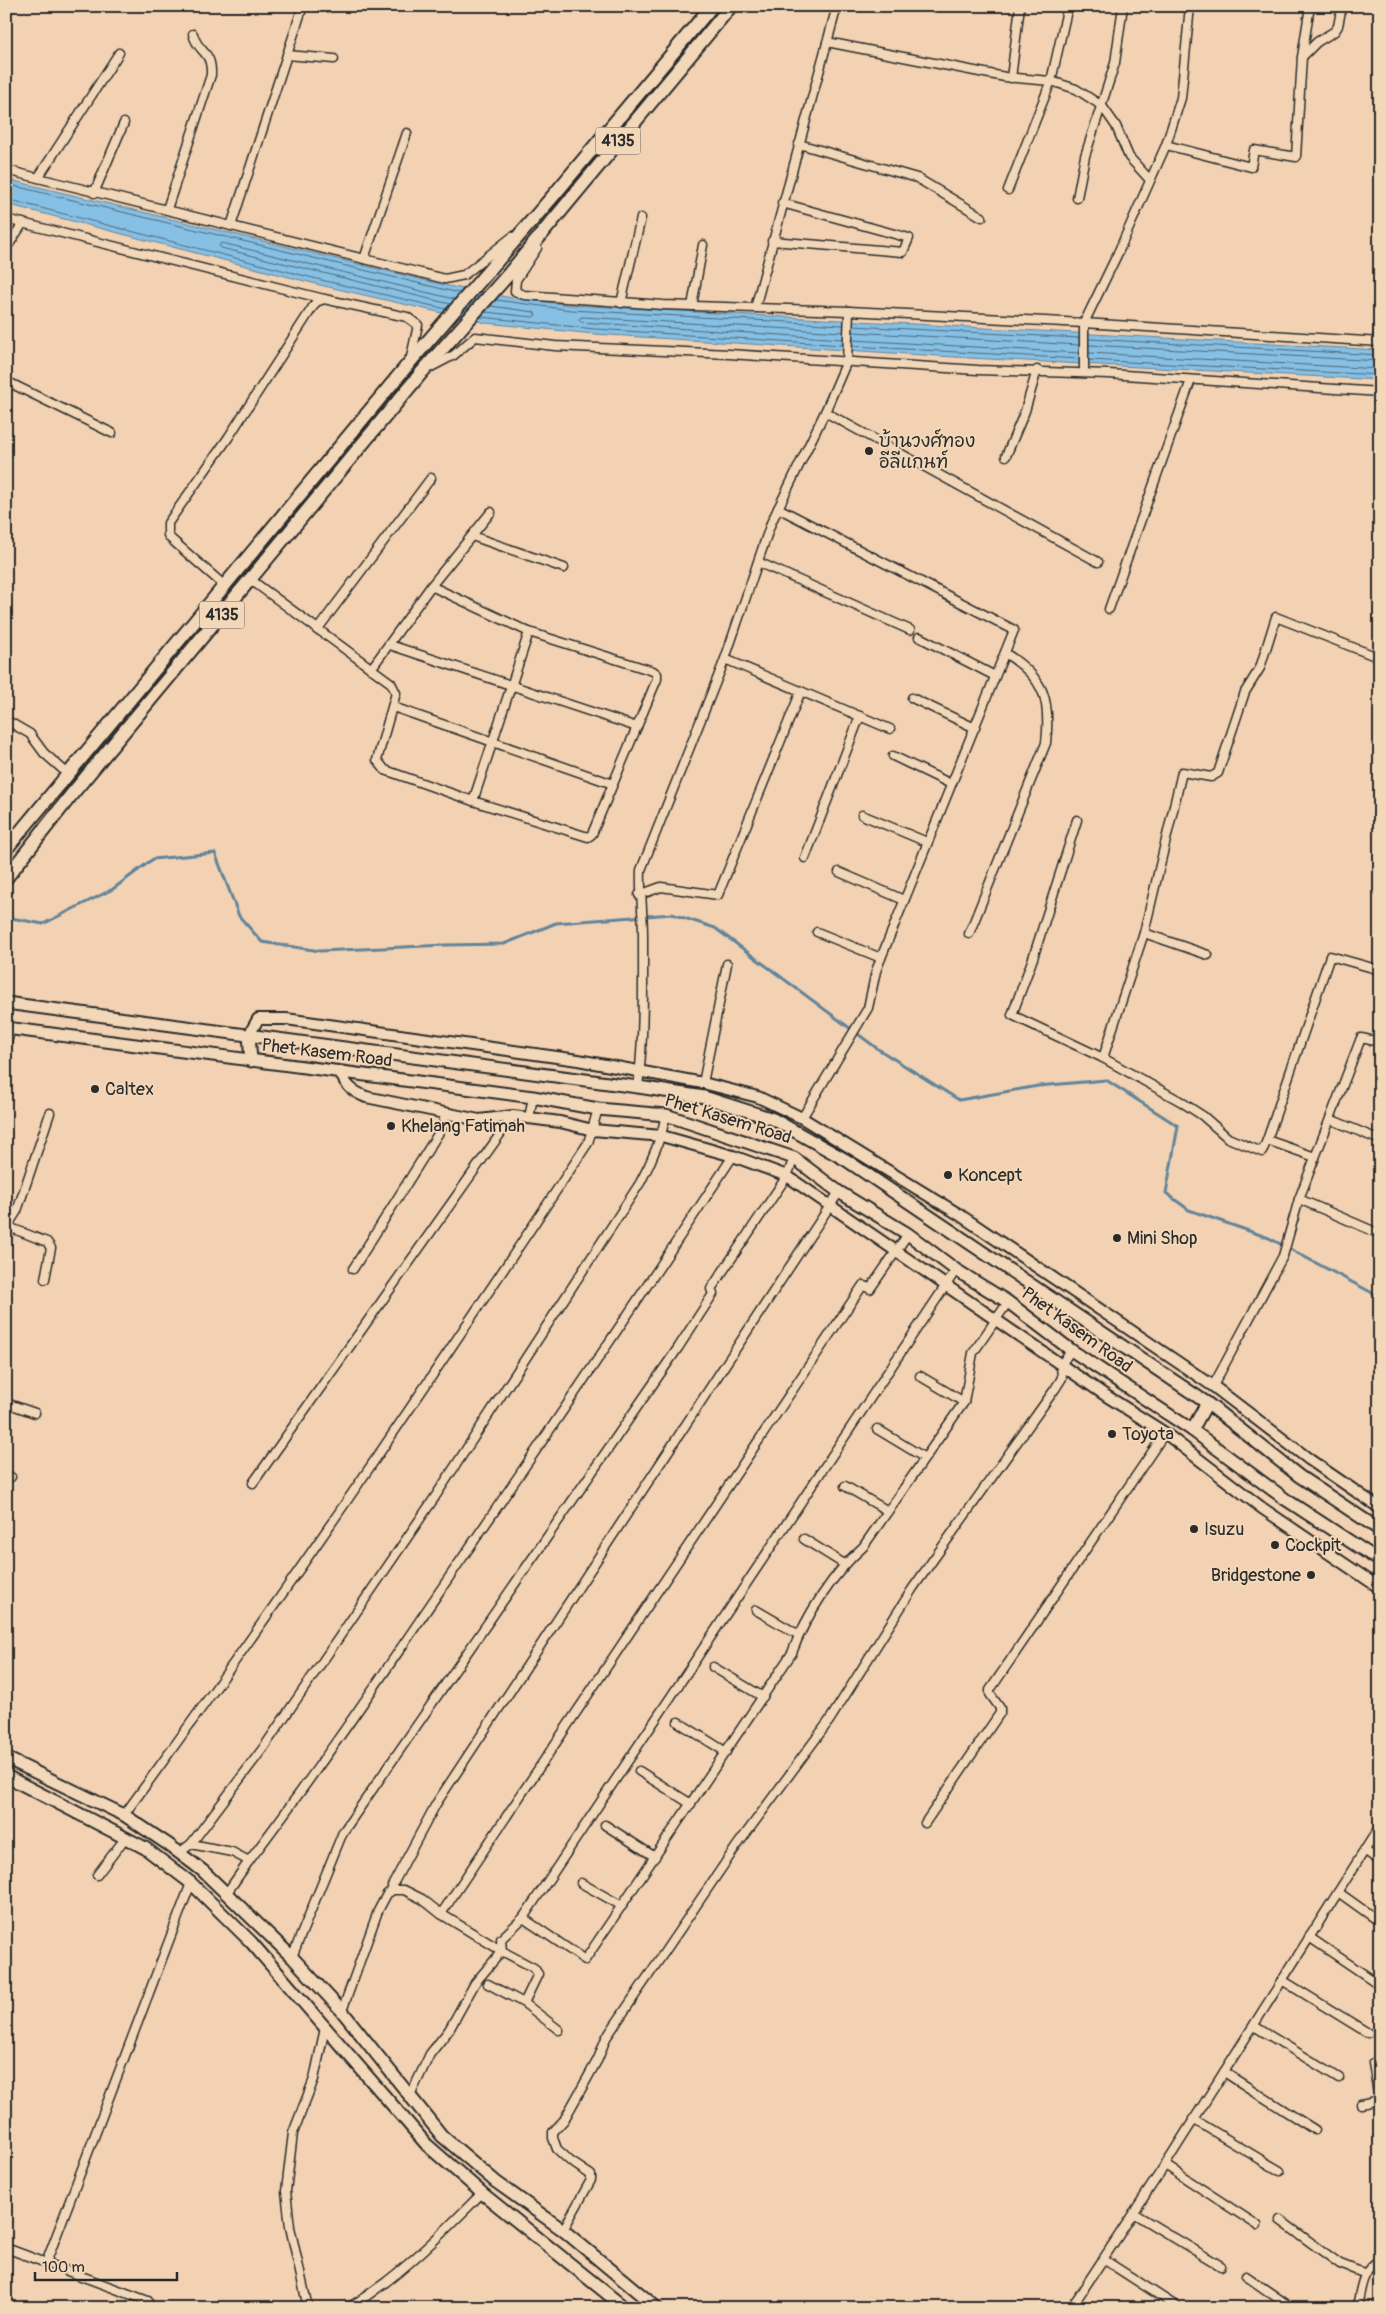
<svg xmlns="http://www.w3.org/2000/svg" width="1386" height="2314" font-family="Pangolin,'Playpen Sans Thai',sans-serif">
  <rect width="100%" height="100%" fill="#f2d2b2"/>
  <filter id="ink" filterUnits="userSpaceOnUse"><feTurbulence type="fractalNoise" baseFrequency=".02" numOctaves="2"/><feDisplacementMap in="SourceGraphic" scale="10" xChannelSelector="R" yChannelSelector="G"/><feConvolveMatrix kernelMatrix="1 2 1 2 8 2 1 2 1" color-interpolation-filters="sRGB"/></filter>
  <g filter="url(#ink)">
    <path fill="#86c0e5" stroke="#62849b" d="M6,179L453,287L512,298L571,305L1380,350V380L970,358L594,334L486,323L320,285L6,204Z"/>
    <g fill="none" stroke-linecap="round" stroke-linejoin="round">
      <g stroke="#4f6775" stroke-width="1">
        <path d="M6,184L459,293"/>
        <path d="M6,199L321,280L446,309"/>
        <path d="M496,300L571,310L843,325"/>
        <path d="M450,304L221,248L219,245L222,243L454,299"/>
        <path d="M485,312L533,317L536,315L534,312L491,306"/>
        <path d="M481,317L595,329L843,345"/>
        <path d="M853,326L1079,338"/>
        <path d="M853,332L1079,345"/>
        <path d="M843,339L595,323L581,322L579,319L582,317L843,332"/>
        <path d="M1089,339L1380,355"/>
        <path d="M853,340L1079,353"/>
        <path d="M1089,345L1380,361"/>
        <path d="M853,346L1079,359"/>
        <path d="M1089,353L1380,369"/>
        <path d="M1089,360L1380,375"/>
      </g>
      <path stroke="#62849b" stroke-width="3" d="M6,917L43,924L113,889L153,859L215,853L239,916L262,942L320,951L445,945L504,944L556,923L672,914L715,928L878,1049L959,1100L1038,1086L1106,1080L1178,1126L1166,1193L1189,1210L1269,1238L1380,1297"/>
      <g stroke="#2b2b2b" stroke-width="11">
        <g id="minor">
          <path d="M827,42L1005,77L1051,81L1076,89L1102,106L1116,126L1129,157L1150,180"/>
          <path d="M287,55L334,59"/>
          <path d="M1302,57L1317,42L1335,31L1338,26L1342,6"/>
          <path d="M1011,78L1020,6"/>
          <path d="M799,144L917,178L982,217"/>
          <path d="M1166,145L1251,167L1254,150L1296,157L1302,57L1310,6"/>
          <path d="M6,170L445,279L464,275L512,237"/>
          <path d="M38,178L119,53"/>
          <path d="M1008,190L1051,81L1068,6"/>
          <path d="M94,193L124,123"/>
          <path d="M1077,198L1085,156L1115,63L1123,6"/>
          <path d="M167,209L211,75C212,49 198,54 193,34"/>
          <path d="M6,219L324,299L407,317L418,325L411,357"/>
          <path d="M231,226L303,6"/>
          <path d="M772,241L903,252L909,238L782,203"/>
          <path d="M537,248L516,280L515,291L524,295L663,305L849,311L1084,323L1380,342"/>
          <path d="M6,249L23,223"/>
          <path d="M364,259L407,133"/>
          <path d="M621,303L641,218"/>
          <path d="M692,306L703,245"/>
          <path d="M755,308L837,6"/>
          <path d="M1377,342L1380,326"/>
          <path d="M431,367L454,355L475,337L555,346L729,354L978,370L1109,374L1380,392"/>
          <path d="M1084,373V323L1117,255L1166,145L1181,98L1190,6"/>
          <path d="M6,381L112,433"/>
          <path d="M825,412L1098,562"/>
          <path d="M1006,456L1025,411L1037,370"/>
          <path d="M778,508L1014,630L881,958L876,971L868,1008L802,1118"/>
          <path d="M472,536L564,568"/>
          <path d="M758,562L910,630"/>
          <path d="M251,580L391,683L396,693L377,760L385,770L473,801L588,837L592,834L657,679V674L653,671L529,632L431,586L371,669"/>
          <path d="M431,586L491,512"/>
          <path d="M226,587L171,539L168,535V523L228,438L316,302L324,299"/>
          <path d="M1109,609L1191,380"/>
          <path d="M317,630L431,478"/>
          <path d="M919,637L995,676"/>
          <path d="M390,645L637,727"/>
          <path d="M725,659L890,729"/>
          <path d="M912,698L975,728"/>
          <path d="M393,707L613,784"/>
          <path d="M6,720L30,734L44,753L68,774"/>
          <path d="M893,756L951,784"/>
          <path d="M473,801L529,632"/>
          <path d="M862,815L927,842"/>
          <path d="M1077,820L1033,958L1012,1015L1103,1058L1180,1101L1203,1116L1228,1138L1262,1152L1267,1140L1315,1157"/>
          <path d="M805,858L860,716"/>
          <path d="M839,872L904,900"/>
          <path d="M639,895L661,887L718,895L801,691"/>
          <path d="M817,932L881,958"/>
          <path d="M1144,933L1208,955"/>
          <path d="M969,934L1046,743C1051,698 1044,678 1005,653"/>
          <path d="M6,1046L11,1028"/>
          <path d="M1103,1058L1144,933L1182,772L1211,777L1218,773L1245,692L1260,668L1276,617L1380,658"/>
          <path d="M703,1083L727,964"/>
          <path d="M638,1087C644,1037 643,986 643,936C643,913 640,893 641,870L725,659L771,523L825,412L847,361L849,311"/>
          <path d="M529,1118L533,1097"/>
          <path d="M1330,1119L1380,1140"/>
          <path d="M1267,1140L1330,956L1380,970"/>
          <path d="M1299,1199L1380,1234"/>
          <path d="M6,1226L47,1242L51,1248L45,1279"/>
          <path d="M6,1228L17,1211L50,1113"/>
          <path d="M353,1269L443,1126L445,1113"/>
          <path d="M920,1376L964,1402"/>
          <path d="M1213,1386L1283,1256L1299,1199L1361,1038L1380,1042"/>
          <path d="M6,1403L35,1413"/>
          <path d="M877,1429L925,1458"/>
          <path d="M6,1475L11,1477"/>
          <path d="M253,1483L513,1116"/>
          <path d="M845,1486L888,1511"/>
          <path d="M804,1539L844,1564"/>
          <path d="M756,1610L799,1635"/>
          <path d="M713,1667L763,1697"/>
          <path d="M678,1722L726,1752"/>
          <path d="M639,1771L691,1804"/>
          <path d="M124,1815C285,1596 437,1370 588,1143L598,1109"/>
          <path d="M925,1823L1000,1713V1708L990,1694V1690L1165,1433"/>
          <path d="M605,1825L655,1857"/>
          <path d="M191,1844L232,1852L249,1861C320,1768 386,1670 452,1573C547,1435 641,1296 733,1156"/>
          <path d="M1364,1850L1380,1861"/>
          <path d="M179,1853L191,1844L264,1747L433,1500L640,1183C652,1161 661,1140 666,1115"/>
          <path d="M97,1875L126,1837"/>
          <path d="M581,1883L622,1906"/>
          <path d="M393,1890L392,1886L436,1804L839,1192"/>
          <path d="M1338,1892L1380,1922"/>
          <path d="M226,1894L249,1861"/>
          <path d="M441,1914L863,1285L870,1289L908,1234"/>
          <path d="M523,1918L585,1960L792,1653C805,1617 834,1572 863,1547L964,1402L973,1353L1008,1302"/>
          <path d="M1309,1937L1380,1985"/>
          <path d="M292,1957L343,1832L678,1348L713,1294L711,1289L787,1176L794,1158"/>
          <path d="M1282,1980L1368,2033"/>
          <path d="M488,1984L524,2003L559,2030"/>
          <path d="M342,2011L378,1911L387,1894L393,1890H404L422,1899L441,1914L502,1951L501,1939L523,1918L956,1270"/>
          <path d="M1254,2026L1339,2078"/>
          <path d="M1373,2063L1379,2100"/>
          <path d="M1224,2072L1315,2130"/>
          <path d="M409,2098L430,2054L449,2030L475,1983L502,1951L534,1968L538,1974L524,2003"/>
          <path d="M1361,2104L1380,2100"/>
          <path d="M1193,2119L1280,2171"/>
          <path d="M1165,2165L1257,2225"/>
          <path d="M1133,2213L1221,2266"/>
          <path d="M1280,2220L1340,2264L1366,2274"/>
          <path d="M563,2230L591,2180V2175L570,2161L557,2149L553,2138V2132L564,2120L598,2059L606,2038L736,1847L829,1721L913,1588L1055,1389L1062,1378L1061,1365L1071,1350"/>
          <path d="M6,2248L148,2301"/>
          <path d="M1103,2259L1179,2308"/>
          <path d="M46,2263L191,1883"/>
          <path d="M1246,2276L1292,2308"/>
          <path d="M308,2308L290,2227L286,2191L293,2133L314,2079L325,2028"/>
          <path d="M347,2308C361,2301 373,2291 386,2282C421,2255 451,2224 482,2193"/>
          <path d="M1071,2308L1165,2165L1380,1826"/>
          <path d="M1357,2308C1360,2292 1362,2267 1380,2261"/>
        </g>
      </g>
      <g stroke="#2b2b2b" stroke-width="14">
        <g id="tertiary">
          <path d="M249,1035L258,1019H286L578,1060L703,1083L758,1097L802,1118L960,1215L1213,1386L1310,1460L1380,1508"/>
          <path d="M340,1072C346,1086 352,1091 366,1097L479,1120L513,1116L560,1122L593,1130L662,1136L733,1156L787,1176L1105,1395L1165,1433L1262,1508L1380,1588"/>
        </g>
      </g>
      <g stroke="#2b2b2b" stroke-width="15">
        <g id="secondary">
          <path d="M6,1003L638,1087L704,1097L773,1119L846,1160L1207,1403L1299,1476L1380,1530"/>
          <path d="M6,1028L533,1097L598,1109L666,1115L794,1158L839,1192L908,1234L956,1270L1008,1302L1071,1350L1192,1430L1285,1499L1380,1561"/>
          <path d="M249,1035L251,1061"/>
          <path d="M1192,1430L1207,1403"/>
          <path d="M6,1758L124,1815L169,1845L203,1871L292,1957L342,2011L442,2136L496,2182L563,2230L657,2308"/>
          <path d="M6,1776L145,1848L191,1883L251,1942L427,2145L482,2193L625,2308"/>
        </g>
      </g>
      <g stroke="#2b2b2b" stroke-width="16">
        <g id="primary">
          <path d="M6,849L410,362L554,195L712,6"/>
          <path d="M6,878L72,794L422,372L507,276L731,6"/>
        </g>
      </g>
      <use href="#minor" stroke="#f2d8b9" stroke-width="8"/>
      <use href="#tertiary" stroke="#f2d8b9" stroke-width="10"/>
      <use href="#secondary" stroke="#f2d8b9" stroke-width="11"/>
      <use href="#primary" stroke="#f2d8b9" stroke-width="12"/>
    </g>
  </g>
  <g fill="#2b2b2b" stroke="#f2d8b9" stroke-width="2">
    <circle cx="869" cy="451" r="5"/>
    <circle cx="95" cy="1089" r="5"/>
    <circle cx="391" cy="1126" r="5"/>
    <circle cx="948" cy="1175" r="5"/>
    <circle cx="1117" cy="1238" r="5"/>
    <circle cx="1112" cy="1434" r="5"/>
    <circle cx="1194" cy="1529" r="5"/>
    <circle cx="1275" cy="1545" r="5"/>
    <circle cx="1311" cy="1575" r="5"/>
  </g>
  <g text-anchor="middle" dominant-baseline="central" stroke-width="4" stroke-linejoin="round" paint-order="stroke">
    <g fill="#f2d8b9" stroke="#675f56" stroke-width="1">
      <rect x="595.5" y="127.5" width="45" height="27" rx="4"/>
      <rect x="199.5" y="601.5" width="45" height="27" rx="4"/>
    </g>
    <g font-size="16" font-weight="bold" fill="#2b2b2b">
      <text x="618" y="141">4135</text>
      <text x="222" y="615">4135</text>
    </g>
    <g font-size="18" fill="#2b2b2b" stroke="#f2d8b9" text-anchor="start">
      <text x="879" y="441">บ้านวงศ์ทอง<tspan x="879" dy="21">อีลีแกนท์</tspan></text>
      <text x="105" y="1089">Caltex</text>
      <text x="401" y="1126">Khelang Fatimah</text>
      <text x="958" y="1175">Koncept</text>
      <text x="1127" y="1238">Mini Shop</text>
      <text x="1122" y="1434">Toyota</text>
      <text x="1204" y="1529">Isuzu</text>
      <text x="1285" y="1545">Cockpit</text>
      <text x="1301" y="1575" text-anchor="end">Bridgestone</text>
    </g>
    <g font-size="18" fill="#2b2b2b" stroke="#f2d8b9">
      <text transform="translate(327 1053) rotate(7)">Phet Kasem Road</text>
      <text transform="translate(728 1119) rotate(17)">Phet Kasem Road</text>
      <text transform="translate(1077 1330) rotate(36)">Phet Kasem Road</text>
    </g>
  </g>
  <rect width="1386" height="2314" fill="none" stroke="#f2d8b9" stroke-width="25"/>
  <rect x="12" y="12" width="1361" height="2289" fill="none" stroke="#2b2b2b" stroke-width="2" filter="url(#ink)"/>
  <path d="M35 2272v8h142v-8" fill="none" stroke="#2b2b2b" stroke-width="2.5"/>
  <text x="42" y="2272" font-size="15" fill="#2b2b2b" stroke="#f2d8b9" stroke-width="4" paint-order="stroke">100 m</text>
</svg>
